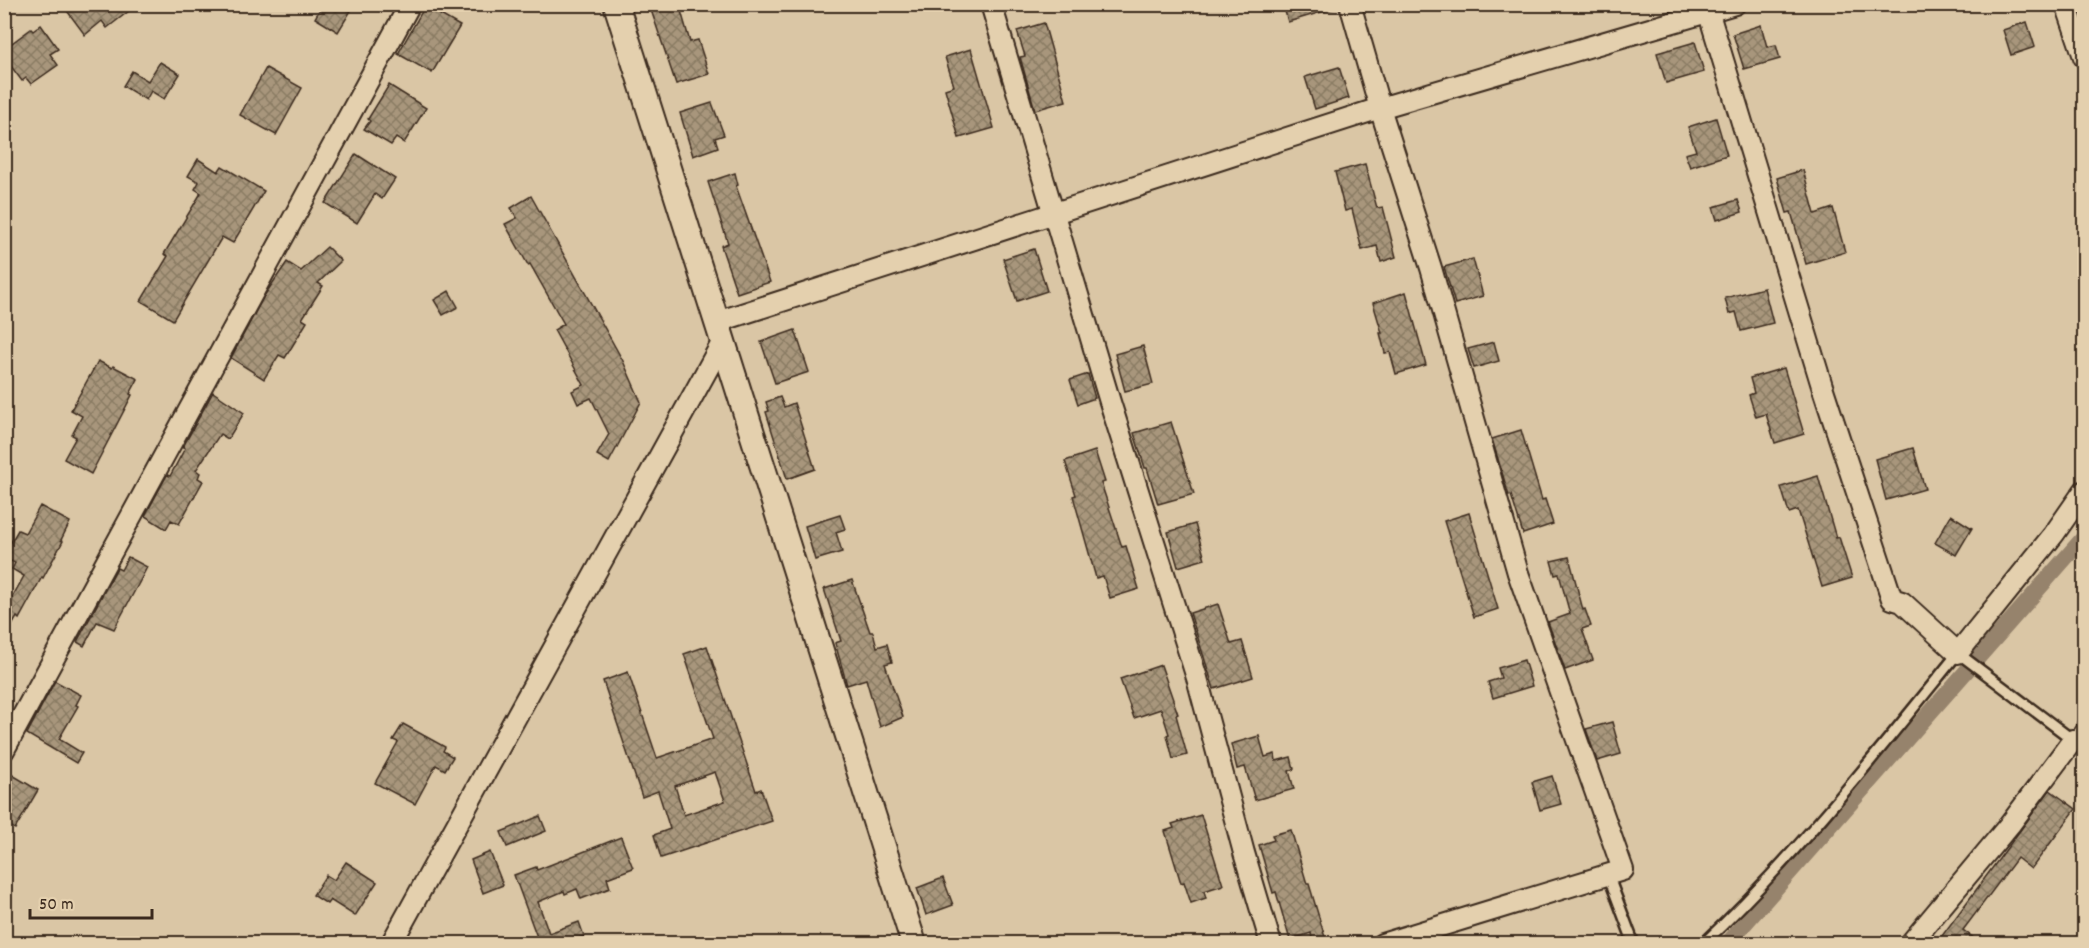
<svg xmlns="http://www.w3.org/2000/svg" width="2089" height="948" font-family="Dekko,sans-serif">
  <defs>
    <pattern id="building-cross-hatch" width="8" height="8" patternUnits="userSpaceOnUse" patternTransform="scale(1.5)"><rect width="8" height="8" fill="#a8967b"/><path d="M0 0l8 8M0 8l8-8" fill="none" stroke="#8a7b64"/></pattern>
  </defs>
  <rect width="100%" height="100%" fill="#dac6a5"/>
  <filter id="ink" filterUnits="userSpaceOnUse"><feTurbulence type="fractalNoise" baseFrequency=".0167" numOctaves="2"/><feDisplacementMap in="SourceGraphic" scale="12" xChannelSelector="R" yChannelSelector="G"/><feConvolveMatrix kernelMatrix="1 2 1 2 8 2 1 2 1" color-interpolation-filters="sRGB"/></filter>
  <g filter="url(#ink)">
    <g fill="none" stroke-linecap="round" stroke-linejoin="round">
      <path stroke="#96836c" stroke-width="16" d="M1727,944L2084,537"/>
    </g>
    <g fill="url(#building-cross-hatch)" stroke="#3b2a1e" stroke-width="1.5" fill-rule="evenodd">
      <path d="M62,4H138L107,28L102,21L85,35Z"/>
      <path d="M323,4H355L338,32L315,18Z"/>
      <path d="M649,4H679L690,42L698,40L709,74L676,84Z"/>
      <path d="M1283,4H1335V8L1288,22Z"/>
      <path d="M425,6L460,26L432,73L398,54Z"/>
      <path d="M2027,22L2035,47L2011,55L2003,30Z"/>
      <path d="M1044,23L1066,101L1035,110L1020,57L1025,56L1017,31Z"/>
      <path d="M41,25L58,49L50,54L58,65L31,84L26,78L22,81L4,57V49L31,29L33,31Z"/>
      <path d="M1761,25L1767,47L1776,45L1780,59L1744,69L1733,34Z"/>
      <path d="M1695,42L1704,72L1666,83L1657,53Z"/>
      <path d="M971,49L994,128L959,138L945,89L954,86L945,57Z"/>
      <path d="M160,62L180,74L164,99L151,91L146,100L123,86L132,71L148,81Z"/>
      <path d="M1339,67L1349,98L1315,109L1305,77Z"/>
      <path d="M266,68L302,88L276,135L240,115Z"/>
      <path d="M389,85L426,108L404,143L396,138L391,145L364,129L370,121L368,119Z"/>
      <path d="M712,103L724,135L715,138L718,147L693,156L680,113Z"/>
      <path d="M1716,118L1727,155L1690,167L1685,154L1696,151L1688,127Z"/>
      <path d="M356,154L395,179L382,199L375,194L357,223L325,203Z"/>
      <path d="M198,159L218,172L222,166L264,191L233,243L222,237L173,320L141,301L168,256L164,254L201,193L195,189L199,182L188,176Z"/>
      <path d="M1365,164L1377,208L1383,207L1396,257L1381,262L1377,246L1362,250L1352,209L1345,211L1335,172Z"/>
      <path d="M1803,170L1815,214L1833,208L1845,252L1806,264L1791,212L1787,213L1777,178Z"/>
      <path d="M735,173L738,185L736,186L770,282L737,293L721,246L728,243L708,182Z"/>
      <path d="M531,196L623,361L641,402L609,462L597,455L609,434L591,398L578,404L572,391L584,385L554,330L564,324L530,264L528,265L505,224L517,218L511,208Z"/>
      <path d="M1738,200L1742,212L1717,220L1713,207Z"/>
      <path d="M327,247L341,261L318,283L323,286L302,319L307,322L285,358L279,355L264,379L231,358L264,296L287,262L301,271Z"/>
      <path d="M1034,249L1047,291L1017,301L1003,259Z"/>
      <path d="M1473,259L1483,296L1455,304L1444,267Z"/>
      <path d="M1764,288L1773,323L1741,331L1736,312L1729,314L1725,298Z"/>
      <path d="M449,291L458,307L443,315L434,300Z"/>
      <path d="M1406,292L1426,365L1396,374L1390,352L1385,353L1380,333H1382L1373,303Z"/>
      <path d="M795,330L809,372L775,383L761,342Z"/>
      <path d="M1494,342L1499,361L1474,368L1468,349Z"/>
      <path d="M1143,346L1153,384L1125,391L1115,354Z"/>
      <path d="M98,361L112,368L113,366L138,379L130,394L132,395L91,474L64,459L76,437L72,435L82,416L71,410Z"/>
      <path d="M1784,368L1804,434L1775,443L1766,414L1756,417L1749,395L1754,393L1750,378Z"/>
      <path d="M1088,374L1095,398L1078,404L1070,380Z"/>
      <path d="M213,392L244,413L228,439L220,434L196,470L200,473L198,478L203,481L179,524L171,520L166,529L145,516L167,475L170,476L185,448L183,447Z"/>
      <path d="M780,397L784,407L794,403L815,469L787,479L766,412L769,411L766,402Z"/>
      <path d="M1171,422L1194,494L1158,504L1147,468H1145L1134,433Z"/>
      <path d="M1521,430L1542,500L1545,499L1553,524L1523,534L1511,495L1509,496L1492,439Z"/>
      <path d="M1913,448L1925,489L1886,500L1875,459Z"/>
      <path d="M1095,451L1105,482L1101,483L1122,547L1126,546L1139,589L1110,598L1103,576L1096,578L1073,496L1076,495L1065,461Z"/>
      <path d="M1818,476L1836,538L1839,537L1852,578L1822,587L1798,510L1789,513L1781,487Z"/>
      <path d="M40,506L70,522L61,540L63,541L43,578L42,577L19,619L17,617L4,639V612L24,576L12,569L15,563L4,558V554L18,530L25,533Z"/>
      <path d="M1469,513L1498,609L1474,617L1444,521Z"/>
      <path d="M840,515L845,529L836,532L842,552L815,560L805,526Z"/>
      <path d="M1951,515L1972,528L1956,555L1935,543Z"/>
      <path d="M1195,524L1205,559L1178,567L1168,532Z"/>
      <path d="M128,557L147,567L140,581L114,629L97,622L84,646L77,642L117,568L121,570Z"/>
      <path d="M1569,557L1583,610L1585,609L1591,626L1582,629L1593,660L1565,670L1548,622L1570,614L1559,574L1555,575L1551,561Z"/>
      <path d="M852,580L870,632H873L877,647L887,644L892,662L885,664L903,717L880,727L866,679L847,685L835,643L841,641L824,589Z"/>
      <path d="M1218,604L1231,644L1242,641L1253,677L1214,689L1190,613Z"/>
      <path d="M707,646L756,791L761,789L772,821L661,858L654,835L670,829L658,791L642,797L603,681L628,672L657,758L713,739L684,654ZM715,772L725,801L684,815L675,786Z"/>
      <path d="M1524,660L1532,686L1493,698L1488,682L1501,678L1498,668Z"/>
      <path d="M1161,665L1178,714L1176,715L1187,755L1173,759L1167,735L1169,734L1161,709L1134,718L1120,679Z"/>
      <path d="M55,681L81,695L76,705L78,706L59,739L82,753L76,763L27,734Z"/>
      <path d="M1612,722L1621,754L1597,761L1586,729Z"/>
      <path d="M403,724L445,747L443,751L453,757L445,770L436,765L415,804L375,783L398,742L393,740Z"/>
      <path d="M1259,736L1265,757L1275,754L1276,761L1291,757L1294,769L1289,771L1294,789L1255,800L1245,767L1237,769L1231,744Z"/>
      <path d="M4,770L38,790L15,829L4,823Z"/>
      <path d="M1552,776L1561,804L1540,810L1532,782Z"/>
      <path d="M2050,790L2076,809L2031,869L2017,858L1963,930L1982,944H1936Z"/>
      <path d="M1201,815L1223,885L1204,891L1206,898L1191,903L1184,882L1181,883L1165,831L1174,828L1172,824Z"/>
      <path d="M540,816L546,831L507,847L501,832Z"/>
      <path d="M1291,830L1307,884H1309L1327,944H1313L1311,933L1290,940L1276,892L1273,893L1259,845L1274,840L1272,835Z"/>
      <path d="M621,837L633,868L607,878L610,888L581,899L577,889L565,894L564,891L538,902L549,933L579,922L584,936L561,944H524V941L537,937L514,875L536,867L537,870Z"/>
      <path d="M490,852L503,885L483,893L471,860Z"/>
      <path d="M346,862L377,882L355,916L330,900L327,904L313,895L326,875L334,880Z"/>
      <path d="M943,878L953,905L926,915L917,888Z"/>
    </g>
    <g fill="none" stroke-linecap="round" stroke-linejoin="round">
      <g stroke="#3b2a1e" stroke-width="14">
        <g id="service">
          <path d="M1608,875L1634,944"/>
          <path d="M1703,944C1797,855 1877,753 1958,653L2073,740L2084,725"/>
        </g>
      </g>
      <g stroke="#3b2a1e" stroke-width="24">
        <g id="minor">
          <path d="M991,4L1110,402L1197,678L1244,853L1271,944"/>
          <path d="M1350,4L1380,108L1431,268L1518,573L1623,870L1382,944"/>
          <path d="M1706,4L1822,386L1892,599L1902,602L1958,653L2054,534L2084,491"/>
          <path d="M2066,4L2084,57"/>
          <path d="M717,322L1380,108L1735,4"/>
          <path d="M4,750L410,4"/>
          <path d="M391,944L723,341"/>
          <path d="M1910,944L2011,823L2073,740"/>
        </g>
      </g>
      <g stroke="#3b2a1e" stroke-width="28">
        <path id="tertiary" d="M616,4L914,944"/>
      </g>
      <use href="#service" stroke="#e4d0ae" stroke-width="9"/>
      <use href="#minor" stroke="#e4d0ae" stroke-width="20"/>
      <use href="#tertiary" stroke="#e4d0ae" stroke-width="24"/>
    </g>
  </g>
  <rect width="2089" height="948" fill="none" stroke="#e4d0ae" stroke-width="24"/>
  <rect x="12" y="12" width="2065" height="924" fill="none" stroke="#3b2a1e" stroke-width="2" filter="url(#ink)"/>
  <path d="M30 909v9h122v-9" fill="none" stroke="#3b2a1e" stroke-width="3"/>
  <text x="39" y="909" font-size="18" fill="#3b2a1e" stroke="#e4d0ae" stroke-width="4.5" paint-order="stroke">50 m</text>
</svg>
